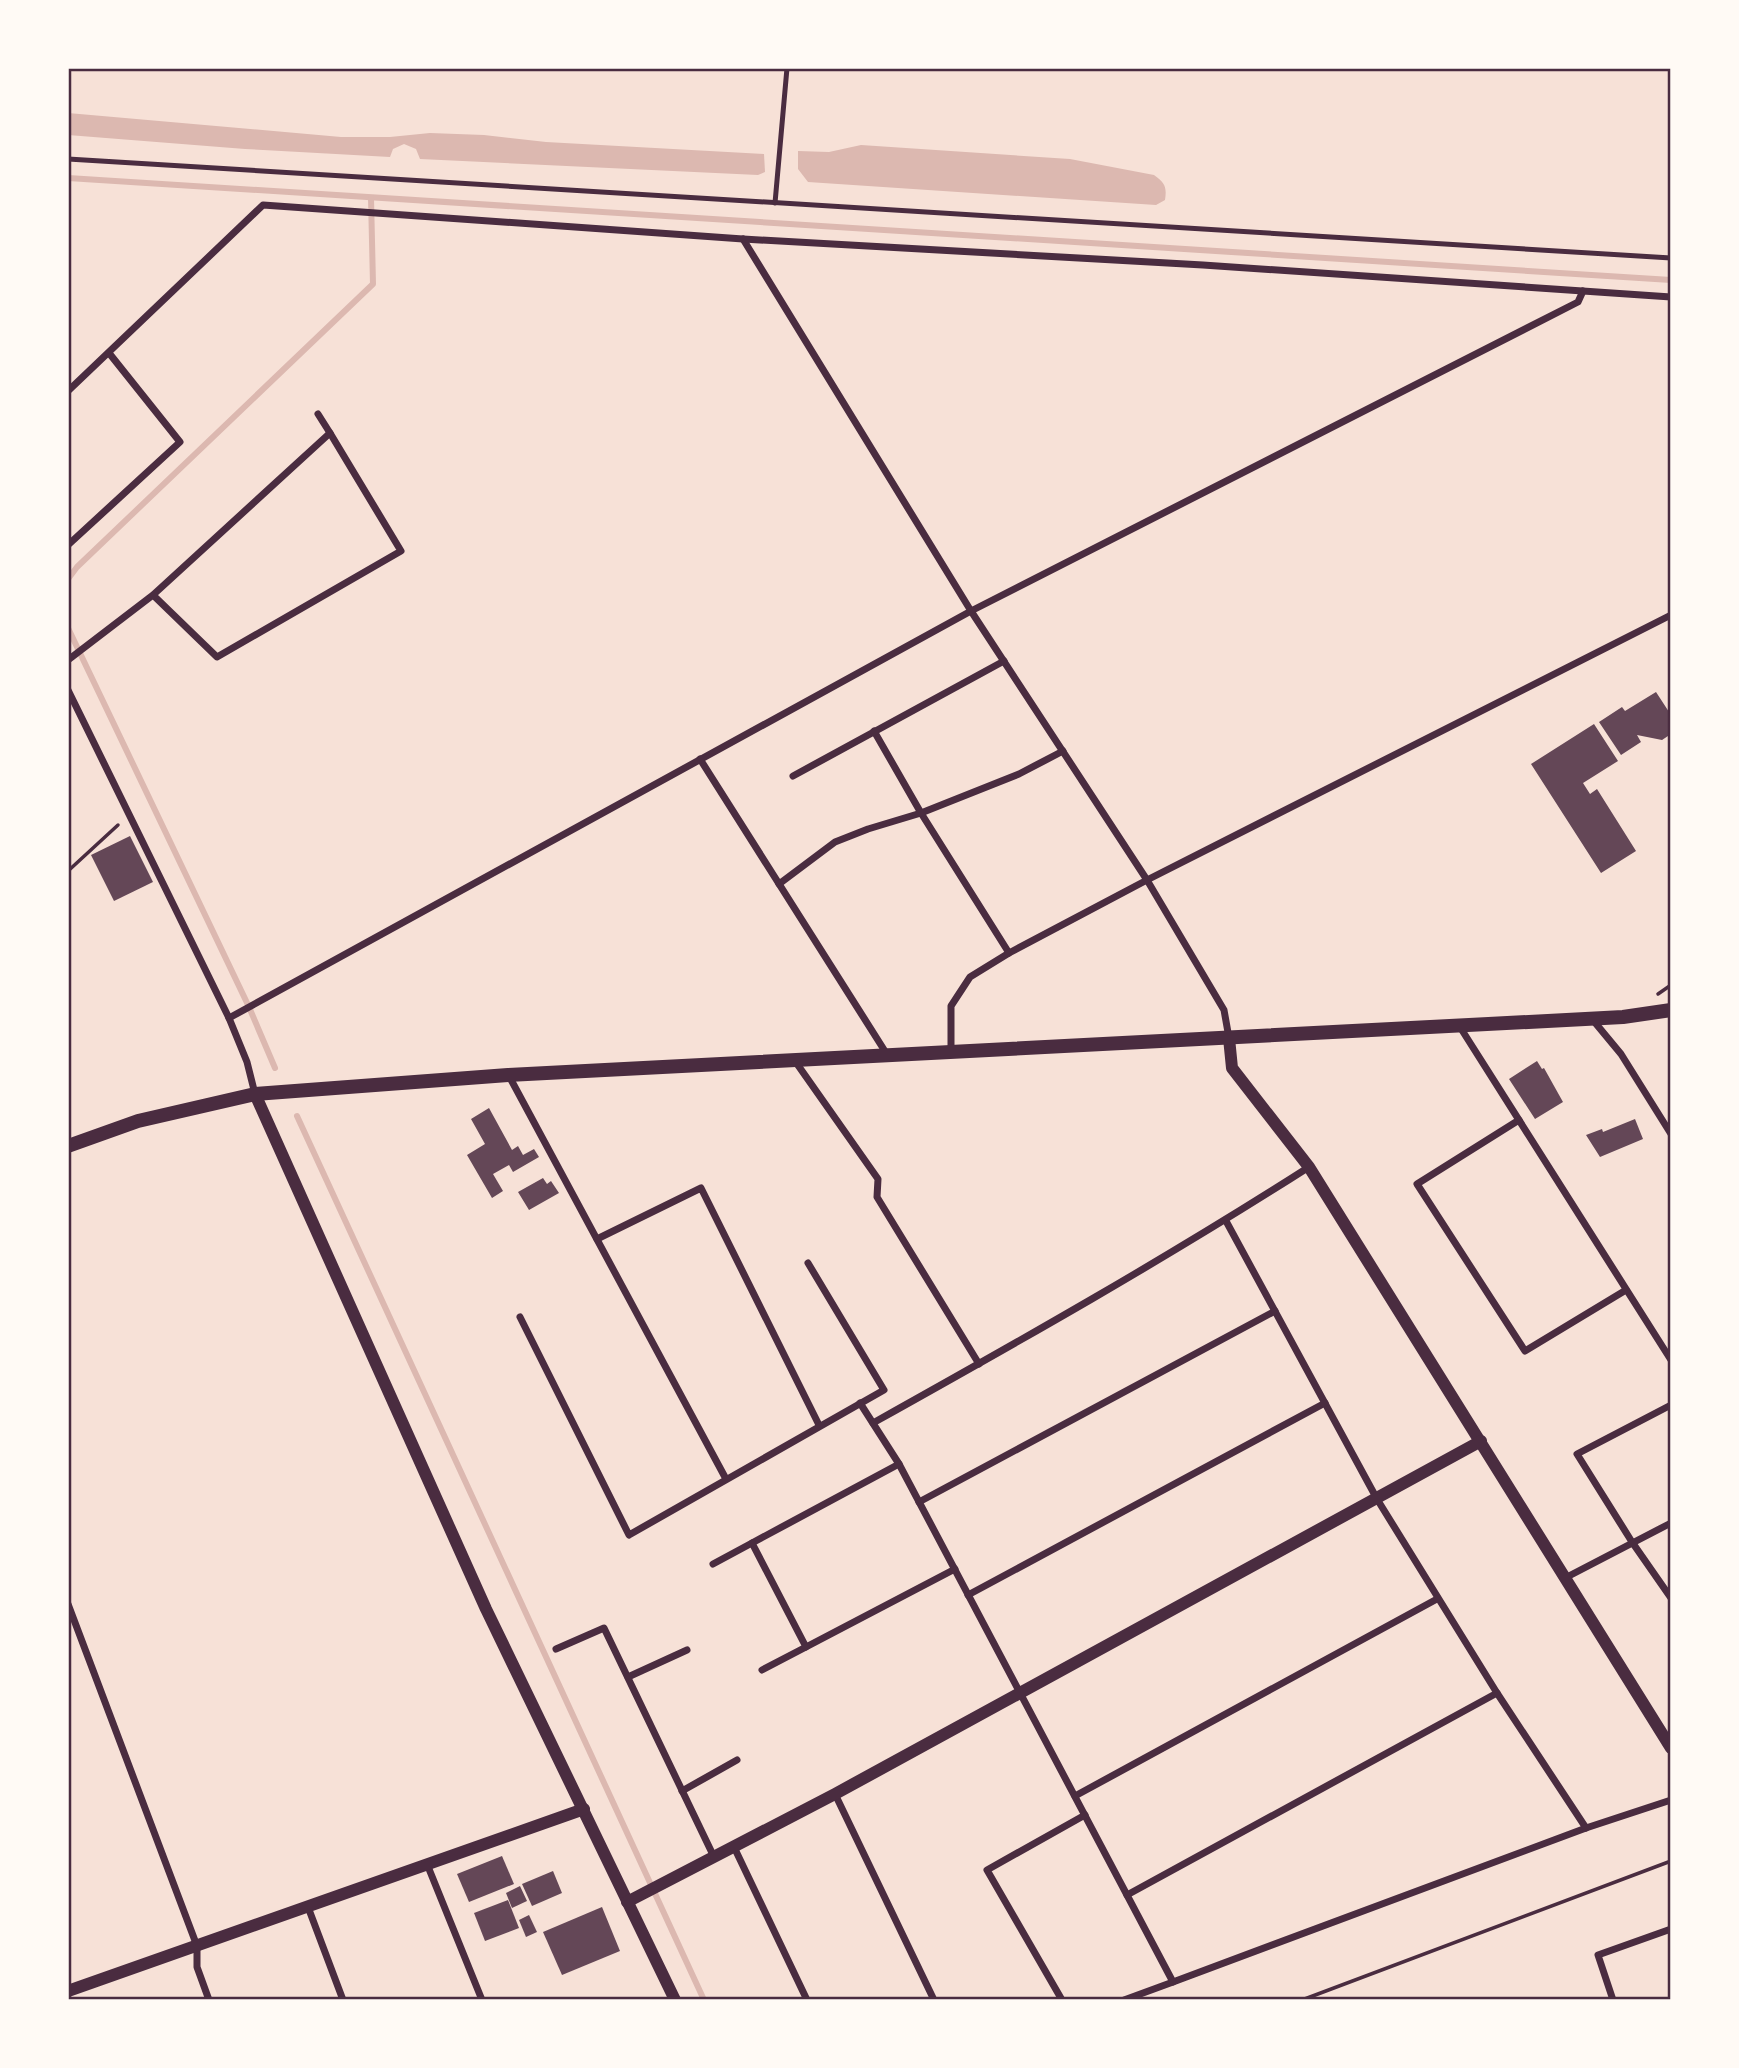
<svg xmlns="http://www.w3.org/2000/svg" width="1739" height="2068" font-family="'Archivo Narrow',sans-serif">
  <rect width="100%" height="100%" fill="#f7e1d7"/>
  <g fill="#dcb8b0">
    <path d="M68,113L341,137H390L430,133L484,135L546,142L764,154L765,172L758,175L420,159L416,149L404,144L393,149L390,157L245,149L68,135Z"/>
    <path d="M861,145L1070,159L1154,175C1165,183 1167,187 1165,200L1156,205L808,182L798,169V151L829,152Z"/>
  </g>
  <g fill="none" stroke-linecap="round" stroke-linejoin="round">
    <g stroke="#dcb8b0" stroke-width="6">
      <path d="M68,178L1671,280"/>
      <path d="M68,579L77,567L373,284L371,198"/>
      <path d="M68,628L249,1007L275,1068"/>
      <path d="M297,1116L704,2000"/>
    </g>
  </g>
  <g fill="#644757">
    <path d="M1656,692L1671,715V734L1662,740L1637,735L1641,742L1621,755L1599,722L1622,707L1625,711Z"/>
    <path d="M1594,724L1618,761L1583,783L1590,794L1597,789L1636,851L1601,873L1531,764Z"/>
    <path d="M130,836L153,882L114,901L91,855Z"/>
    <path d="M1537,1061L1542,1069L1544,1068L1563,1102L1535,1119L1509,1079Z"/>
    <path d="M489,1108L512,1150L518,1146L523,1155L534,1149L539,1157L513,1172L509,1165L493,1174L503,1191L492,1198L467,1155L485,1144L471,1119Z"/>
    <path d="M1635,1119L1643,1139L1600,1157L1586,1135L1602,1129L1603,1132Z"/>
    <path d="M543,1178L547,1184L551,1181L559,1193L529,1210L518,1192Z"/>
    <path d="M502,1856L514,1884L469,1902L457,1874Z"/>
    <path d="M553,1871L562,1893L532,1906L522,1884Z"/>
    <path d="M520,1886L527,1901L512,1908L506,1893Z"/>
    <path d="M508,1900L519,1928L485,1941L474,1913Z"/>
    <path d="M602,1907L620,1951L562,1975L543,1932Z"/>
    <path d="M529,1915L537,1932L526,1937L519,1920Z"/>
  </g>
  <g fill="none" stroke-linecap="round" stroke-linejoin="round">
    <g stroke="#4a2c40" stroke-width="3.5">
      <path d="M68,871L118,825"/>
      <path d="M1658,994L1671,985"/>
      <path d="M1302,2000L1671,1861"/>
    </g>
    <g stroke="#4a2c40" stroke-width="5">
      <path d="M68,159L1671,258"/>
      <path d="M775,203L787,68"/>
    </g>
    <g stroke="#4a2c40" stroke-width="7">
      <path d="M743,239L971,611L1147,880L1224,1010L1229,1038"/>
      <path d="M68,391L263,205L743,239L1203,265L1671,297"/>
      <path d="M318,414L330,433"/>
      <path d="M68,545L180,442L109,353"/>
      <path d="M68,660L153,595L330,433L401,551L217,657L153,595"/>
      <path d="M68,690L229,1018L247,1062L255,1094"/>
      <path d="M874,731L921,813L1009,953"/>
      <path d="M700,759L888,1056"/>
      <path d="M793,776L1004,661"/>
      <path d="M779,884L835,842L868,829L921,813L1019,774L1063,751"/>
      <path d="M229,1018L971,611L1578,302L1583,291"/>
      <path d="M1592,1019L1621,1054L1671,1134"/>
      <path d="M1460,1027L1671,1360"/>
      <path d="M951,1052V1006L970,977L1009,953L1147,880L1671,615"/>
      <path d="M795,1061L878,1179L877,1197L979,1364"/>
      <path d="M509,1076L726,1479"/>
      <path d="M1519,1120L1417,1184L1525,1351L1626,1290"/>
      <path d="M1226,1221L1377,1499L1497,1693L1586,1828"/>
      <path d="M597,1239L701,1188L819,1425"/>
      <path d="M520,1317L629,1535L884,1390L808,1263"/>
      <path d="M860,1403L899,1464L1173,1982L1586,1828L1671,1800"/>
      <path d="M1671,1405L1577,1454L1632,1542L1671,1598"/>
      <path d="M873,1423C1020,1341 1167,1258 1309,1167"/>
      <path d="M899,1464L752,1543L806,1647L955,1569"/>
      <path d="M919,1502L1275,1311"/>
      <path d="M713,1564L752,1543"/>
      <path d="M1565,1578L1671,1523"/>
      <path d="M968,1595L1325,1403"/>
      <path d="M68,1604L197,1946V1967L209,2000"/>
      <path d="M556,1649L604,1628L714,1857"/>
      <path d="M762,1670L806,1647"/>
      <path d="M628,1677L687,1650"/>
      <path d="M682,1791L737,1760"/>
      <path d="M835,1794L934,2000"/>
      <path d="M1075,1796L1437,1599"/>
      <path d="M734,1847L807,2000"/>
      <path d="M427,1864L482,2000"/>
      <path d="M1127,1895L1497,1693"/>
      <path d="M308,1907L343,2000"/>
      <path d="M1062,2000L987,1870L1085,1815"/>
      <path d="M1124,2000L1173,1982"/>
      <path d="M1613,2000L1598,1955L1671,1929"/>
    </g>
    <g stroke="#4a2c40" stroke-width="12">
      <path d="M1229,1038L1232,1068L1309,1167L1671,1748"/>
      <path d="M255,1094L486,1609L675,2000"/>
      <path d="M627,1902L835,1794L1481,1441"/>
      <path d="M68,1991L584,1809"/>
    </g>
    <path stroke="#4a2c40" stroke-width="14" d="M68,1146L138,1121L255,1094L508,1075L1623,1017L1671,1010"/>
  </g>
  <rect width="1739" height="2068" fill="none" stroke="#fffaf5" stroke-width="140"/>
  <rect x="70" y="70" width="1599" height="1928" fill="none" stroke="#4a2c40" stroke-width="2.5"/>
</svg>
